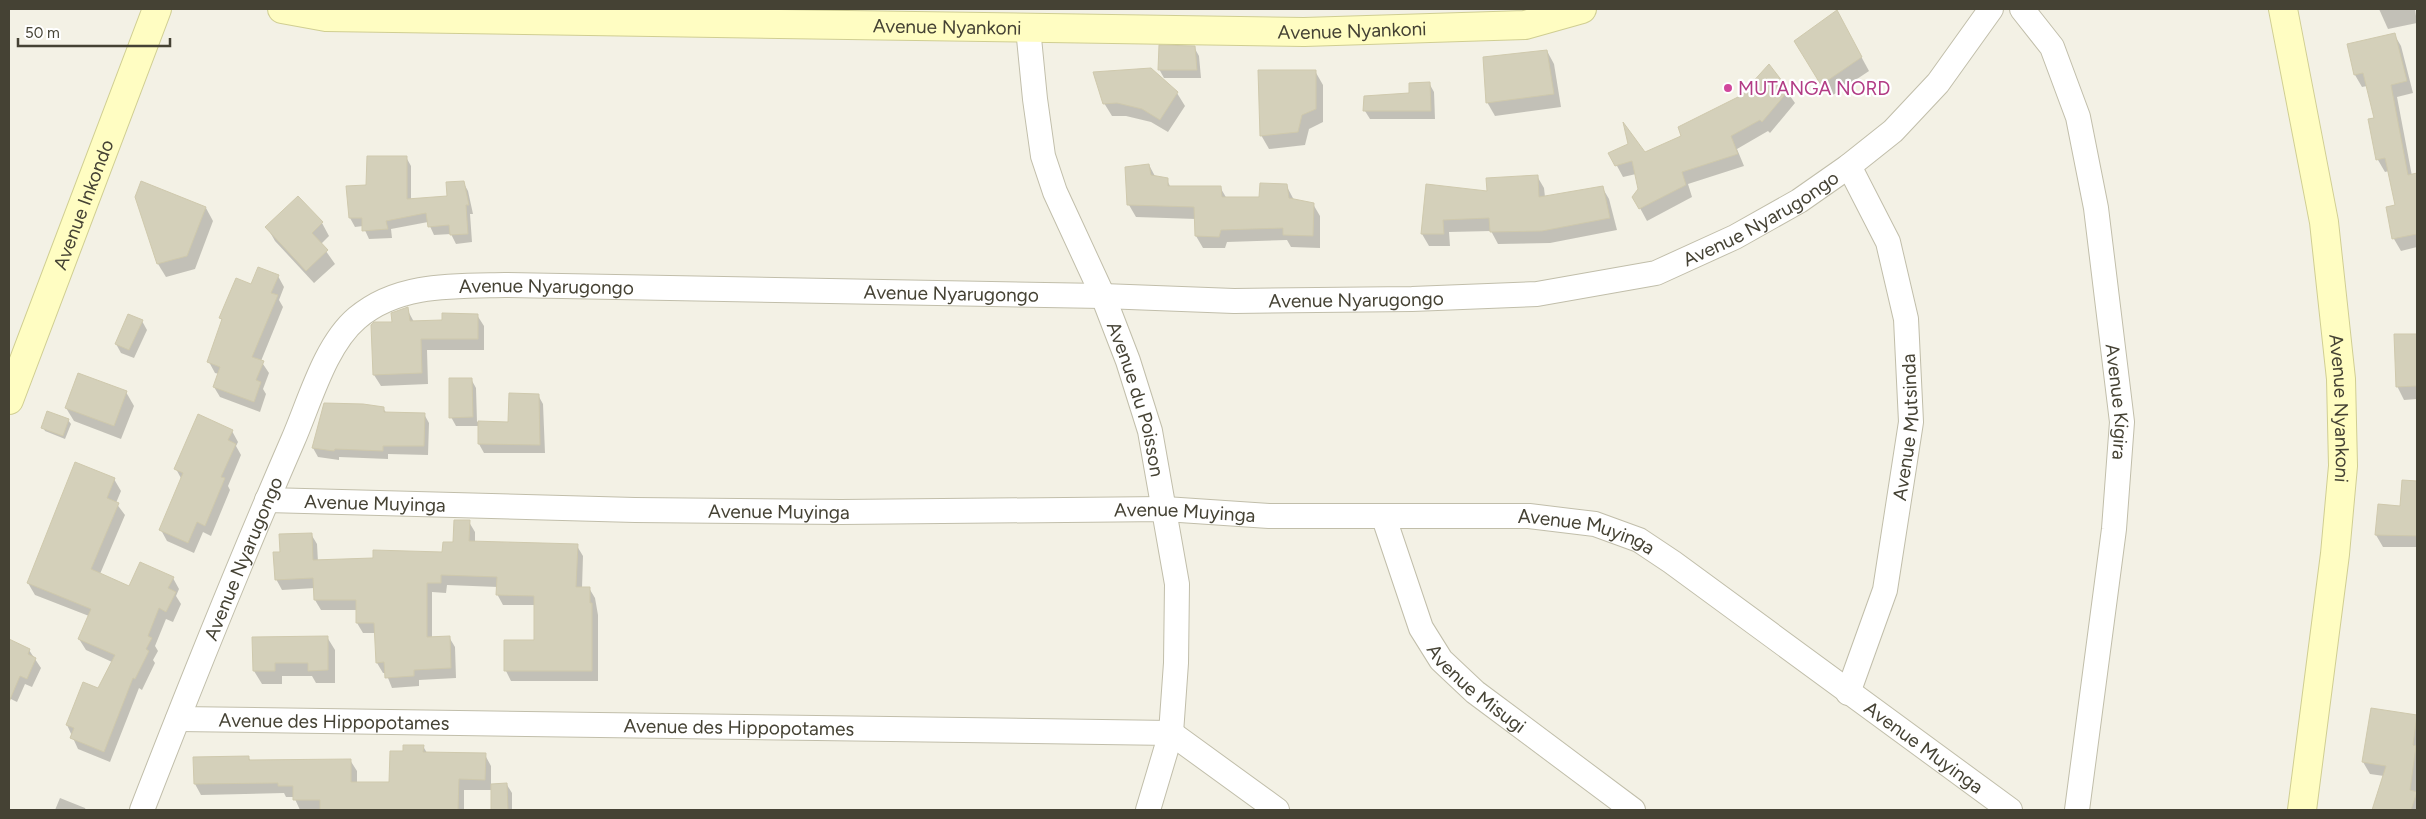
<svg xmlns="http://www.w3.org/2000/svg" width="2426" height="819" font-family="Figtree,sans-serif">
  <rect width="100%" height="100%" fill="#f3f1e5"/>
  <g fill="#0003">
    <path d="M2379,9H2415L2417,23L2388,29Z"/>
    <path d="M1844,25L1869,71L1830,97L1804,55Z"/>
    <path d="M2394,34L2401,46L2413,93L2397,97L2412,176L2417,175V247L2401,251L2394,239L2396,206L2389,171L2385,172L2378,160L2375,119L2367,86L2362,87L2355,75L2348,45Z"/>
    <path d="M1194,47L1199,56L1201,78H1164L1159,69Z"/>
    <path d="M1547,51L1554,64L1561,107L1495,116L1487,102Z"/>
    <path d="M1769,66L1795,103L1770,133L1768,131L1737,149L1744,166L1688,184L1692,197L1647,221L1634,197L1639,189L1636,174L1623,177L1610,153L1644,154L1683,137L1740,97Z"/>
    <path d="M1315,71L1323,85V122L1309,129L1305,145L1269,149L1261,135Z"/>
    <path d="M1429,83L1434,92L1435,119H1370L1365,111L1411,95Z"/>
    <path d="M1177,93L1185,106L1168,132L1151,122L1126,116H1112L1104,103Z"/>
    <path d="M406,157L411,166V199L448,197L463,182L468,191L473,214H470L472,242L456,244L451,234L434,235L428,222L391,229L392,238L369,239L363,226L355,227L350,218L368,186Z"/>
    <path d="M1149,165L1156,178L1167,180L1171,188L1220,187L1227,199L1260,198L1286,185L1294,200L1313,204L1320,216V248L1291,247L1287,240L1227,242L1225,248H1203L1196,236V219L1136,217L1129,205Z"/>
    <path d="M1537,176L1544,188L1545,197L1602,187L1609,199L1617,230L1550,243L1498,244L1491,231L1449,232L1450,246H1429L1422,234L1427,185L1488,193Z"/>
    <path d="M136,197L206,208L213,221L195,269L166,277L158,264Z"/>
    <path d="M322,223L329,236L321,244L335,264L314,283L275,241L267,227Z"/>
    <path d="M278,276L284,287L279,300L283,307L261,361L269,373L263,389L266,394L260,412L220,397L214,387L219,374L215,373L209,362L223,322L221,318L252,286Z"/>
    <path d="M407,309L414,322H443L477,315L484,326V350H427L428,384L381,386L374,375L394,323Z"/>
    <path d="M142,321L147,330L134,358L121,353L116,344Z"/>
    <path d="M2417,335V399L2404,400L2397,386L2396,336Z"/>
    <path d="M471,379L476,388L477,422L509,423L538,395L543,404L545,453H484L479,444V426H456L451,417Z"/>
    <path d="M126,392L134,406L121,439L74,421L66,408Z"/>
    <path d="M383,408L387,414H424L429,423L428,455L388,454V459L339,457V460L318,457L313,448Z"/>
    <path d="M68,420L71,424L65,439L45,431L43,427Z"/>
    <path d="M232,431L238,442L236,446L241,455L228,486L230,490L211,536L203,532L194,553L167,541L161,530L182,480L176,469Z"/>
    <path d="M114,479L121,491L116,503L125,515L100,574L130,587L173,578L179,589L176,596L181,604L173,622L166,619L155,646L158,651L153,660L155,663L142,690L139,688L110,762L78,749L67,725L98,690L112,662L86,650L79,639L89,616L35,595L28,583Z"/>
    <path d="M2403,481L2417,483V547H2383L2376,535L2401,507Z"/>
    <path d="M469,522L475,532V543L577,546L583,556L582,588H589L595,598L598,615V681H511L506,671L535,641V605H503L497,594L498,587L447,585L446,593L432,592V638L449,637L455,647L456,678L419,680V686L392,688L386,673H383L377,663L376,633H363L357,623V610H321L315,600V588L282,590L276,579L282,553L311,534L317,544L318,562L374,560L443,553L455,544Z"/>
    <path d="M327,637L335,650V683H316L312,676H282V684H262L254,671Z"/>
    <path d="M11,641L29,650L41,668L32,687L25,684L17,702L9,698V645Z"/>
    <path d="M2372,709L2417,716V810H2373L2384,776L2370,774L2363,762Z"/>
    <path d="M423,746L427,753L485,755L491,766V785H507L512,793V810H493L492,790H464V810H300L294,797H286L284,793L201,795L195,784V758L248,757L251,761L350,760L357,771V783L391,784L404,753Z"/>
    <path d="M60,798L85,808L86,810H55Z"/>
  </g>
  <g fill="#d4d0ba" stroke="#cfc9ad">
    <path d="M1837,10L1862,57L1821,85L1794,41Z"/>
    <path d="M2395,33L2407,81L2391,85L2408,175L2417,173V234L2392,239L2386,207L2395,205L2385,158L2376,160L2368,119L2374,118L2363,73L2354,75L2347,44Z"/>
    <path d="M1159,45L1195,46L1197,70H1158Z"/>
    <path d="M1547,50L1554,94L1486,103L1483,57Z"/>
    <path d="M1769,64L1789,90L1762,122L1760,120L1731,136L1738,154L1682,172L1686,185L1639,209L1632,197L1638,189L1632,161L1615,166L1608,153L1628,144L1623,122L1645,152L1681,136L1678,127L1740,96Z"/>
    <path d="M1151,68L1178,92L1160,120L1142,109L1117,103L1103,104L1093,72Z"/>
    <path d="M1258,70H1316V109L1302,115L1298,132L1260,136Z"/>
    <path d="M1430,82L1431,111H1363L1364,96L1409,93V83Z"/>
    <path d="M367,156H407V199L447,196L446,182L464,181L469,205H466L468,234L450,235L449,225L428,227L426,213L386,221L388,229L362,231V218H349L346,186L366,185Z"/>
    <path d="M1149,164L1151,175L1168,178V186H1221L1222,197H1259L1260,183L1287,184L1289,198L1314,203L1313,236L1283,235V228L1221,230L1219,237L1195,236L1194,207L1127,205L1125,167Z"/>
    <path d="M1538,175L1539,197L1603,186L1610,218L1542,231L1490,232L1489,218L1443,220L1444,234H1421L1426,184L1487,191L1486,178Z"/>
    <path d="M141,181L206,207L187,256L157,264L135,197Z"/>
    <path d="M298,196L323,222L312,233L328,250L306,271L265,227Z"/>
    <path d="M258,267L279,275L271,293L278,295L252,357L264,361L256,380L261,382L254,402L213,387L220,367L207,362L222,319L219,318L236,278L251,284Z"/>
    <path d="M408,307L410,321L442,320V313L478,314V339H421L422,373L373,375L371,325L374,322H392L391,313Z"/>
    <path d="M128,314L143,320L129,350L115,344Z"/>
    <path d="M2394,334H2417V386L2396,387Z"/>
    <path d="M78,373L127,391L114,426L65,408Z"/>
    <path d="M449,378H472L473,417L449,418Z"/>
    <path d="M509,393L539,394L540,445L478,444V421L508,422Z"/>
    <path d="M324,403L363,404L384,407V412L425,413L424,446H383V451L335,449L334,451L312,448Z"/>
    <path d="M47,411L69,419L63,436L41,428Z"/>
    <path d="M198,414L233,430L228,440L236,444L221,477L225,478L205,526L197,522L188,543L159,530L183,473L174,469Z"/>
    <path d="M75,462L115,478L107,498L119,503L91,569L129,586L140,562L174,577L168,588L176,592L166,612L159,608L148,636L152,638L146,649L149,651L135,679L133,678L104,752L70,738L74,728L66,725L83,682L98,688L115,655L78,639L91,609L27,583Z"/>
    <path d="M2402,480L2417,481V536L2375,535L2378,504L2400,506Z"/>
    <path d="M454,520H470L469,541L578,544L576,587H590V603H592V671H504V640H534V596L496,595L497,577L441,575V583H427V637L450,636L451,668L414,670V676L385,678L384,662L376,663L374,623H356V600H314L313,578L275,580L273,552H280L279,534L312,533L313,560L373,558V550L442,552L443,542H453Z"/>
    <path d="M328,636V670L308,671V663H275V671H253L252,637Z"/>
    <path d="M9,639L30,649L28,654L36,658L27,679L20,676L9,702Z"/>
    <path d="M2371,708L2417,715L2413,745L2416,746L2410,790L2417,792L2411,810H2372L2386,766L2362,762Z"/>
    <path d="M403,745H424L423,752L486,753L485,780L459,779L458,810H320V800H293V786H278V783L194,784L193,757L249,756V760L351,759V782H389L390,751H403Z"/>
    <path d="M507,783L508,810H491V784Z"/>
  </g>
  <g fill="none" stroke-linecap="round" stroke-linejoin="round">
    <g stroke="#c1beaa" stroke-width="26">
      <g id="street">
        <path id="s1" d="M2022,9L2052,47L2078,117L2096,208L2122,422L2114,529L2077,810"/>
        <path id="s2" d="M1028,28L1035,99L1043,156L1055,192L1103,296L1128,361L1150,431L1177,584L1176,663L1171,733L1148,810"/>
        <path id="s3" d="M267,500L635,510L841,512L1165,509L1269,516H1529L1595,524L1639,540L1672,562L2010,810"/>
        <path id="s4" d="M1384,518L1421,628L1441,660L1475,692L1633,810"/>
        <path id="s5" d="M1848,693L1885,590L1911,422L1906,319L1888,242L1849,166"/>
        <path id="s6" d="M178,719L1171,733L1277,810"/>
        <path id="s7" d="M142,810C190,686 240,562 293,440C310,401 325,345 357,318C398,283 454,286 505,285L1103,296L1234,301L1412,299L1537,294L1656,273L1735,237L1799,201L1849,166L1893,131L1938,83L1991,9"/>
      </g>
    </g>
    <g stroke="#d0ce92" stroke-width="30">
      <g id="secondary">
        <path id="s8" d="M282,9L326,17L1304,32L1525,25L1582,9"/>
        <path id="s9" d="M2283,9L2324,222L2341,379L2343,466L2335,554L2302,810"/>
        <path id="s10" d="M9,400L157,9"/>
      </g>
    </g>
    <use href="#street" stroke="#fff" stroke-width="24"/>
    <use href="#secondary" stroke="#fffdc2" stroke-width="28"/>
  </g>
  <circle fill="#d1479c" stroke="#fff" stroke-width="2" cx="1728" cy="88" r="5"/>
  <g text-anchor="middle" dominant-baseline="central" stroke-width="4.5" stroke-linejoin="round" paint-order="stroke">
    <g font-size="19" fill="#454234" stroke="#fff">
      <text stroke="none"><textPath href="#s8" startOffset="666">Avenue Nyankoni</textPath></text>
      <text stroke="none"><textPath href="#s8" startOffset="1071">Avenue Nyankoni</textPath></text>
      <text stroke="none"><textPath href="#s10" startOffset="209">Avenue Inkondo</textPath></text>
      <text stroke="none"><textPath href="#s7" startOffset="1965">Avenue Nyarugongo</textPath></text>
      <text stroke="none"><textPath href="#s7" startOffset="735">Avenue Nyarugongo</textPath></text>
      <text stroke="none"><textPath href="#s7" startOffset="1140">Avenue Nyarugongo</textPath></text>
      <text stroke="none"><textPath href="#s7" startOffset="1545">Avenue Nyarugongo</textPath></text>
      <text stroke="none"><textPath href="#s2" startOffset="390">Avenue du Poisson</textPath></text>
      <text stroke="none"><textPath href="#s1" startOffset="411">Avenue Kigira</textPath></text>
      <text stroke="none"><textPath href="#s9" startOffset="404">Avenue Nyankoni</textPath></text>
      <text stroke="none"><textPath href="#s5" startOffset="274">Avenue Mutsinda</textPath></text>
      <text stroke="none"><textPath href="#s3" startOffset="108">Avenue Muyinga</textPath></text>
      <text stroke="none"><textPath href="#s3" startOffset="512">Avenue Muyinga</textPath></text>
      <text stroke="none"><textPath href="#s3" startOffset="918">Avenue Muyinga</textPath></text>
      <text stroke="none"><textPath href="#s3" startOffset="1322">Avenue Muyinga</textPath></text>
      <text stroke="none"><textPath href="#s7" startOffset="271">Avenue Nyarugongo</textPath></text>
      <text stroke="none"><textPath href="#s4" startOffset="199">Avenue Misugi</textPath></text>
      <text stroke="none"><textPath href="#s6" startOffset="156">Avenue des Hippopotames</textPath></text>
      <text stroke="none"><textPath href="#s6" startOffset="561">Avenue des Hippopotames</textPath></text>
      <text stroke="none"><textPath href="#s3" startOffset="1728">Avenue Muyinga</textPath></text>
    </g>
    <g font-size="19" fill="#b23c85" stroke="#fff" text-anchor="start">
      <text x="1738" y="88">MUTANGA NORD</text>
    </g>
  </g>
  <rect width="2426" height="819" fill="none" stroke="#454234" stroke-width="20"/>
  <path d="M18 38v8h152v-8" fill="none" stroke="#454234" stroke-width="2.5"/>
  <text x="25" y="38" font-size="15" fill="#454234" stroke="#ffffff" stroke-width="4" paint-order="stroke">50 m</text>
</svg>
